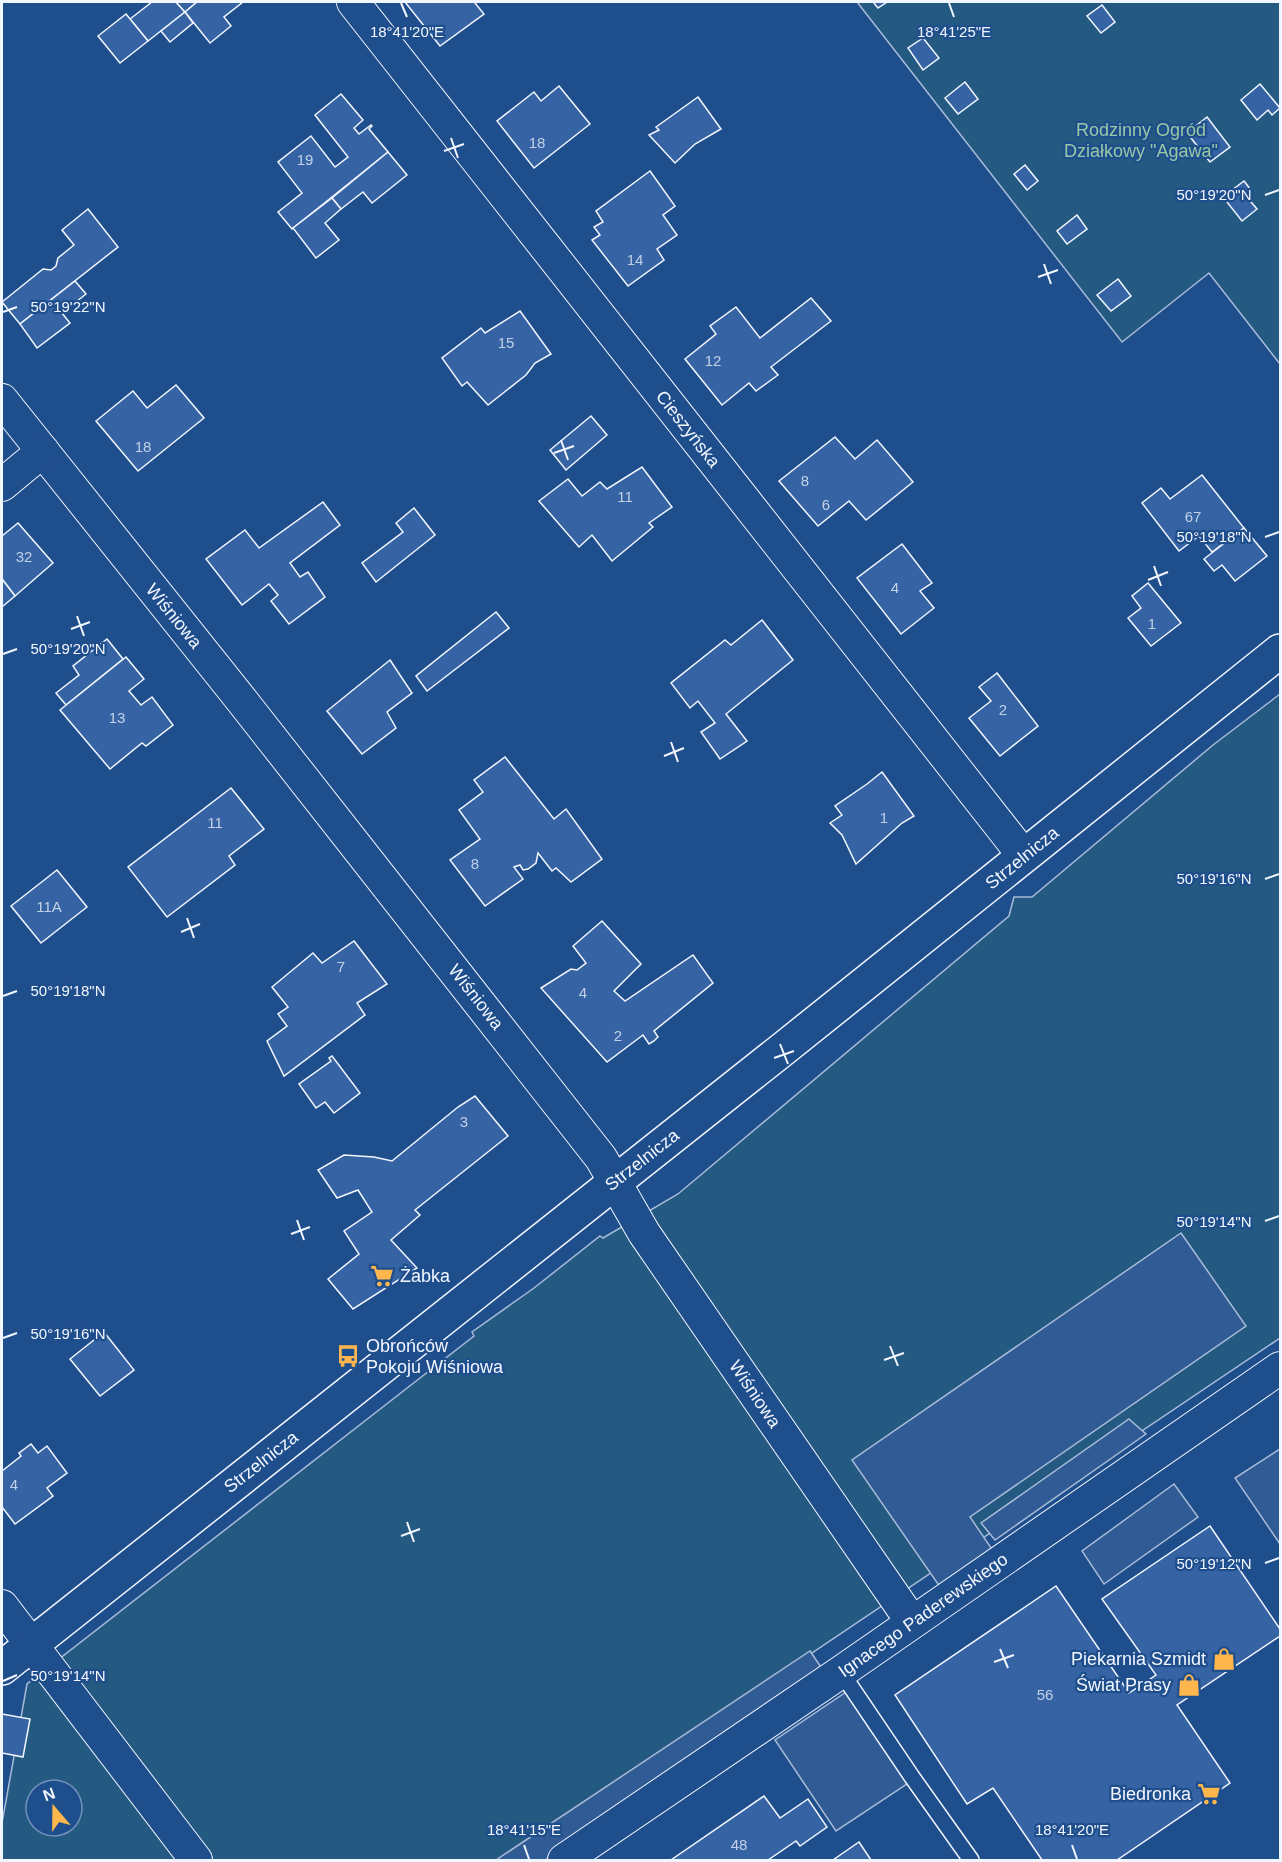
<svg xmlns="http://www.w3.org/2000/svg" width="1282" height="1862" font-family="Helvetica,sans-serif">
  <rect width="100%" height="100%" fill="#1f4e8c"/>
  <g fill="#245a82" stroke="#a8bbd7" stroke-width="1.5" fill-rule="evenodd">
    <path d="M857,2H1280V364L1209,273L1122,342Z"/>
    <path d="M1280,694V1338L610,1789L509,1860H2V1823L27,1684L420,1378L474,1336L472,1332L534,1288L600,1236L603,1238L678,1194L1009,916L1014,897H1032L1213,745ZM36,1790H72V1826H36Z"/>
  </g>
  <g fill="#305b95" stroke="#a8bbd7" stroke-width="1.5">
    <path d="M1181,1233L1246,1326L970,1517L1000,1561L947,1597L852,1460Z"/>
    <path d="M1129,1419L1146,1434L995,1540L981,1523Z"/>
    <path d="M1280,1449V1544L1235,1478Z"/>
    <path d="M1174,1484L1198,1517L1104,1584L1082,1551Z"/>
    <path d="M810,1651L825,1673L545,1860H496Z"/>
    <path d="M858,1684L919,1776L836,1831L775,1740Z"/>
  </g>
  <g fill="#3563a3" stroke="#f2f6ff" stroke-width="1.5">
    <path d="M152,2H176L185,12L148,41L130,19Z"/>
    <path d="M176,2H197L185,12Z"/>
    <path d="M197,2H243L224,17L231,26L210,43L185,12Z"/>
    <path d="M405,2H477L475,3L484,14L440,46Z"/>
    <path d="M873,2H887L878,8Z"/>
    <path d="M1102,5L1115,22L1101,33L1087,16Z"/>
    <path d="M185,12L193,23L170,42L161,31Z"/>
    <path d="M126,14L148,41L120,63L98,36Z"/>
    <path d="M923,38L939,58L923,70L908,48Z"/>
    <path d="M965,82L978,99L958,114L945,98Z"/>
    <path d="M1260,84L1280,108L1272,115L1268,110L1257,120L1241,100Z"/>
    <path d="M559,86L590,124L534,168L497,121L534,92L541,101Z"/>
    <path d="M341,94L363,120L354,128L359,134L371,125L372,126L369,129L388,152L292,229L278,212L302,193L278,162L311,136L335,167L348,157L315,115Z"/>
    <path d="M698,97L721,129L695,144L675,163L649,135L659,130L656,127Z"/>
    <path d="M1207,117L1230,147L1210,162L1187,133Z"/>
    <path d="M388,152L407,175L372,203L363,192L341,209L332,198Z"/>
    <path d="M1025,165L1038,181L1027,190L1014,174Z"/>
    <path d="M650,171L675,206L663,215L677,235L657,249L664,260L628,286L592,240L600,235L594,227L603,222L596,211Z"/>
    <path d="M1244,181L1251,190L1245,195L1257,209L1242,221L1223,197Z"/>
    <path d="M332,198L341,209L325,223L339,240L316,258L293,228Z"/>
    <path d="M88,209L118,247L20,324L2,302L43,269L51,270L56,266L58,258L74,245L62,230Z"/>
    <path d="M1077,215L1087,229L1067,244L1057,231Z"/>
    <path d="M1118,279L1131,296L1111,311L1097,295Z"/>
    <path d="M75,281L86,294L62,313L70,323L37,348L20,324Z"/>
    <path d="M811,298L831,321L771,367L778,375L756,391L749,383L722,405L685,359L716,334L710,326L736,307L760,338Z"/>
    <path d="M520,311L551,354L535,363L526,375L488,405L467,382L462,386L442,358L481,328L485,333Z"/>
    <path d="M176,385L204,418L138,471L96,421L133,391L147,408Z"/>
    <path d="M591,416L607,435L566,470L550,450Z"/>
    <path d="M835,437L855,459L877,440L913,482L866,520L849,501L818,526L779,481Z"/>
    <path d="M642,467L672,507L649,523L653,527L612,561L592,535L579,547L539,501L568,479L582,496L600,482L607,489Z"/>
    <path d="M1202,475L1244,528L1212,552L1199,536L1179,551L1142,503L1161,488L1170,499Z"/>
    <path d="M323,502L340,525L290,563L300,577L308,572L325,597L289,624L271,601L278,595L269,584L242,605L206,559L245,530L259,548Z"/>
    <path d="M414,508L435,535L376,582L362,563L403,532L396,523Z"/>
    <path d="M18,523L53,563L15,596L2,579V536Z"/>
    <path d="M1244,528L1267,556L1235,581L1222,565L1214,571L1204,559Z"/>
    <path d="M902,544L932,583L920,591L934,608L901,634L857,578Z"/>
    <path d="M2,579L15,596L2,607Z"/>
    <path d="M1148,583L1181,623L1151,646L1128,618L1141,608L1132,596Z"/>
    <path d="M496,612L509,628L427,691L416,676Z"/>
    <path d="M762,620L793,660L726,714L747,741L720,759L701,732L715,723L698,701L690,708L671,683L725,640L731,645Z"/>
    <path d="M107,639L123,659L66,705L56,693L79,675L73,666Z"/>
    <path d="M126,657L144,679L129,691L141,705L152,697L173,725L146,746L142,743L110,769L60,710Z"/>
    <path d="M390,660L412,693L387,712L396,728L362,754L327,711Z"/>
    <path d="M997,673L1038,726L1000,756L969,718L991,701L979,687Z"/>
    <path d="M505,757L554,819L566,809L602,859L571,882L556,868L552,871L538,853L536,863L528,869L523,870L520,865L514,867L523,879L485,906L450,860L480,839L459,810L483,792L474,780Z"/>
    <path d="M882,772L914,816L902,823L856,864L842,835L830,823L842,815L835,806L867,784Z"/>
    <path d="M231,788L264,829L229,856L235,865L167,917L128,867Z"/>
    <path d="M57,870L87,907L41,943L11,906Z"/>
    <path d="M602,921L641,964L614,991L625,1001L693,955L713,983L654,1031L658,1037L654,1041L649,1044L643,1035L607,1062L541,988L571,969L577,970L586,963L573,946Z"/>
    <path d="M354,941L387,984L357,1003L365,1015L284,1076L267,1041L287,1026L278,1014L288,1007L272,987L313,953L322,963Z"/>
    <path d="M332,1056L360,1093L334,1113L325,1102L316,1108L299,1084L331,1061L329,1058Z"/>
    <path d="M475,1096L508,1136L415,1210L420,1215L391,1240L417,1268L353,1309L328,1279L359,1254L344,1231L372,1212L358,1190L337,1198L318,1170L344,1155L374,1157L392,1161L458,1107Z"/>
    <path d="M104,1332L134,1370L100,1396L70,1359Z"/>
    <path d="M31,1444L38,1453L47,1446L67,1473L47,1488L53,1496L15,1524L2,1507V1471L21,1456L19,1453Z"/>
    <path d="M1210,1526L1280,1629V1636L1177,1705L1230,1783L1117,1860H1042L993,1788L967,1804L895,1695L1056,1586L1129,1693L1156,1675L1102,1599Z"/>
    <path d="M2,1714L30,1719L23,1757L2,1753Z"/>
    <path d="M764,1796L780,1818L808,1799L827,1827L800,1846L796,1841L768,1860H671Z"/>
    <path d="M859,1842L871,1860H833Z"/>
  </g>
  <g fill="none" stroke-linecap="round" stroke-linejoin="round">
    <g stroke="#f2f6ff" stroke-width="18">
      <path id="service" d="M841,1672L912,1777L971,1860"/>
    </g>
    <g stroke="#f2f6ff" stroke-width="34">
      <g id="minor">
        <path d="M353,2L1024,856"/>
        <path d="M2,400L243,702L601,1158L644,1233L912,1622"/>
        <path d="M2,485L43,451"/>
        <path d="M2,1606L196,1860"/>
        <path d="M564,1860L841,1672L1280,1368"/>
      </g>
    </g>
    <g stroke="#f2f6ff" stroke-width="36">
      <path id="tertiary" d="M2,1668L783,1049L1280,651"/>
    </g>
    <use href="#service" stroke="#1f4e8c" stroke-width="15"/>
    <use href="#minor" stroke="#1f4e8c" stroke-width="32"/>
    <use href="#tertiary" stroke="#1f4e8c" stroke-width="33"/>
  </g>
  <path fill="none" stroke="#f2f6ff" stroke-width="2" d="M401,3L407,17M949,3L954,17M451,138L458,158M444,151L464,144M1265,195L1279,190M1044,264L1051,284M1038,277L1058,270M3,312L17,307M561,440L568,460M554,453L574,446M1265,537L1279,532M1154,566L1161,586M1148,580L1168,572M77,616L84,636M71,629L90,622M3,654L17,649M671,742L678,762M664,756L684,748M1265,879L1279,874M187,918L194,938M181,932L200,924M3,996L17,991M780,1044L788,1064M774,1058L794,1051M297,1220L304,1240M1265,1221L1279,1216M291,1234L310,1227M3,1338L17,1333M890,1346L898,1366M884,1360L904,1353M407,1522L414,1542M401,1536L420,1529M1265,1563L1279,1558M1000,1649L1008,1668M994,1662L1014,1655M3,1681L17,1675M524,1845L529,1859M1072,1845L1077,1859"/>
  <defs>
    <g id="supermarket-bare" transform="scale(1.8)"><path d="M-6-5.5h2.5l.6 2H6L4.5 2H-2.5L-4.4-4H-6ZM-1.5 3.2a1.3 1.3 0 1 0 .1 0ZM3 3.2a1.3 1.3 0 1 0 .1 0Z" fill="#ffb74d" stroke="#1f4e8c" stroke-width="2.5" paint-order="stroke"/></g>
    <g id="bus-bare" transform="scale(1.8)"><path d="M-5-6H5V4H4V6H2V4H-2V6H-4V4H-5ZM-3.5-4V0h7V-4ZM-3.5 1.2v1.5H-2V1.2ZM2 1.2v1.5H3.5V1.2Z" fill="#ffb74d" stroke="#1f4e8c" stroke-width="2.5" paint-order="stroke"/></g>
    <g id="shop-bare" transform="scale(1.8)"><path d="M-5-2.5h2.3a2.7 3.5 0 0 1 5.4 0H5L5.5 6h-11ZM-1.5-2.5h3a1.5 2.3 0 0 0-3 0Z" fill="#ffb74d" stroke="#1f4e8c" stroke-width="2.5" paint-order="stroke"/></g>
  </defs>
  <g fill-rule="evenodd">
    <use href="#supermarket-bare" x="382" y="1276"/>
    <use href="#bus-bare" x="348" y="1356"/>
    <use href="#shop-bare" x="1224" y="1659"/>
    <use href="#shop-bare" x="1189" y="1685"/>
    <use href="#supermarket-bare" x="1209" y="1794"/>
  </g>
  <g text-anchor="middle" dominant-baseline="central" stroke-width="4.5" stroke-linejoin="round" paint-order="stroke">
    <g font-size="15" fill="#c3d1e8">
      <text x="537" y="142">18</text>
      <text x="305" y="159">19</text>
      <text x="635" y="259">14</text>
      <text x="506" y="342">15</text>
      <text x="713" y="360">12</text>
      <text x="143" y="446">18</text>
      <text x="805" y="480">8</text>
      <text x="625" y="496">11</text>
      <text x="826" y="504">6</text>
      <text x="1193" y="516">67</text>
      <text x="24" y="556">32</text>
      <text x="895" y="587">4</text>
      <text x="1152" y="623">1</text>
      <text x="1003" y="709">2</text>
      <text x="117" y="717">13</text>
      <text x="884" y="817">1</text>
      <text x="215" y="822">11</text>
      <text x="475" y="863">8</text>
      <text x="49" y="906">11A</text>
      <text x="341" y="966">7</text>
      <text x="583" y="992">4</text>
      <text x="618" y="1035">2</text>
      <text x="464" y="1121">3</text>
      <text x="14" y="1484">4</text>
      <text x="1045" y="1694">56</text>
      <text x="739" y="1844">48</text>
    </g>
    <g font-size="18" fill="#97c8a6" stroke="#1f4e8c">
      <text x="1141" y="130">Rodzinny Ogród<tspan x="1141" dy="21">Działkowy "Agawa"</tspan></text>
    </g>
    <g font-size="18" fill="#f2f6ff" stroke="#1f4e8c">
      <text transform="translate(688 429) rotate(52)">Cieszyńska</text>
      <text transform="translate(174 616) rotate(51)">Wiśniowa</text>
      <text transform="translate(1022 858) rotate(-39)">Strzelnicza</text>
      <text transform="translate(476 997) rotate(52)">Wiśniowa</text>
      <text transform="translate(642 1160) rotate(-38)">Strzelnicza</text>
      <text transform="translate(755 1394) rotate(56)">Wiśniowa</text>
      <text transform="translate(261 1462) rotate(-38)">Strzelnicza</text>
      <text transform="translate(923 1615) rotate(-35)">Ignacego Paderewskiego</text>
    </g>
    <g font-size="18" fill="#f2f6ff" stroke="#1f4e8c" text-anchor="end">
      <text x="400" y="1276" text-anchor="start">Żabka</text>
      <text x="366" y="1346" text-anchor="start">Obrońców<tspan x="366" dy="21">Pokoju Wiśniowa</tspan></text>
      <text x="1206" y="1659">Piekarnia Szmidt</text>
      <text x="1171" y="1685">Świat Prasy</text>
      <text x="1191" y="1794">Biedronka</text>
    </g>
  </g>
  <g font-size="15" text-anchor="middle" fill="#f2f6ff" stroke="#1f4e8c" stroke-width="4.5" stroke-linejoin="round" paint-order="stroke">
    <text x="407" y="37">18°41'20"E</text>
    <text x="954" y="37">18°41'25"E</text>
    <text x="1214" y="200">50°19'20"N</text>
    <text x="68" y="312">50°19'22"N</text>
    <text x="1214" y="542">50°19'18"N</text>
    <text x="68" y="654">50°19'20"N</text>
    <text x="1214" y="884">50°19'16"N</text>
    <text x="68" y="996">50°19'18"N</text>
    <text x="1214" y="1227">50°19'14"N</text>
    <text x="68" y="1339">50°19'16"N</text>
    <text x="1214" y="1569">50°19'12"N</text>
    <text x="68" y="1681">50°19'14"N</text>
    <text x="524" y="1835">18°41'15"E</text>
    <text x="1072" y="1835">18°41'20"E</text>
  </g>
  <rect width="1282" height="1862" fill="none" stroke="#f2f6ff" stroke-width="6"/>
  <g transform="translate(54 1808) rotate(340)"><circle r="28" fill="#1f4e8c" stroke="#7391ba" stroke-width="1.5"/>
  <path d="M0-4.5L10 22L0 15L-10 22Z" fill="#ffb74d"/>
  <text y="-9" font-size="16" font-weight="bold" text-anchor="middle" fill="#f2f6ff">N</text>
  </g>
</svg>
